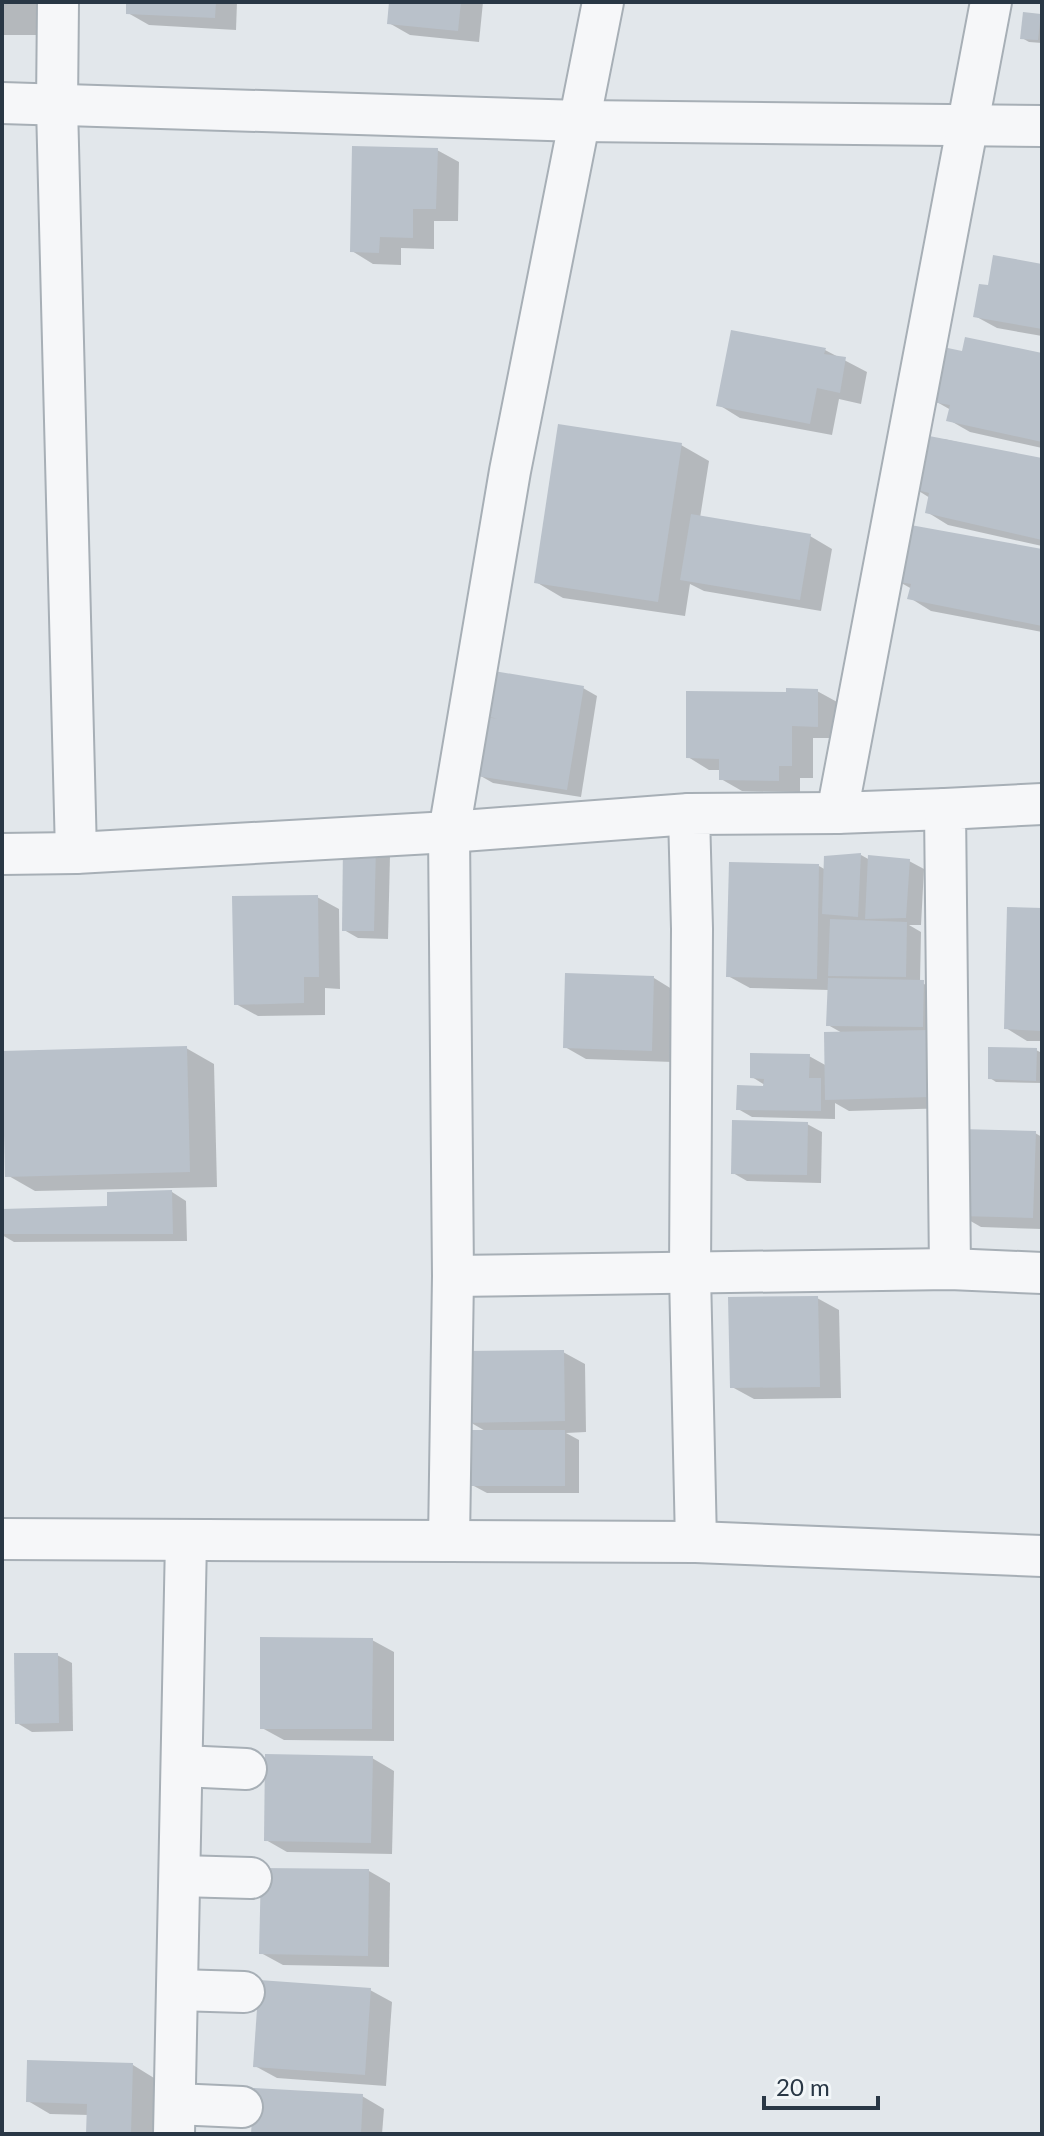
<svg xmlns="http://www.w3.org/2000/svg" width="1044" height="2136" font-family="Lato,sans-serif">
  <rect width="100%" height="100%" fill="#e2e7eb"/>
  <g fill="#0003">
    <rect x="2" y="2" width="35" height="33"/>
    <path d="M128,2H237L236,30L149,25L128,13Z"/>
    <path d="M391,2H483L479,42L410,35L389,23Z"/>
    <path d="M1040,16L1042,43L1029,42L1022,38Z"/>
    <path d="M437,150L459,162L458,221H434V249L401,248V265L373,264L352,251Z"/>
    <path d="M1042,266V336L997,328L975,316L990,287Z"/>
    <path d="M825,350L867,372L861,404L839,399L832,435L740,418L719,405Z"/>
    <path d="M963,353L1042,355V448L970,432L949,420L951,410L935,401Z"/>
    <path d="M944,439L1042,461V546L948,525L927,512L930,498L914,488Z"/>
    <path d="M681,445L709,461L700,518L810,536L832,549L821,611L704,591L690,584L685,616L563,598L536,582Z"/>
    <path d="M1042,551V632L931,611L910,598L912,589L896,580Z"/>
    <path d="M496,673L583,688L597,696L581,797L493,783L479,775Z"/>
    <path d="M817,691L839,703V738H813V778H800V792L742,791L721,779V770H709L688,757Z"/>
    <path d="M375,848L390,856L388,939L358,938L344,930Z"/>
    <path d="M861,855L870,860L909,861L924,869L921,925H909L921,932L920,982L938,991L951,1108L849,1111L835,1103V1119L752,1117L738,1109L765,1088V1085L752,1077L809,1056L827,1066L844,1034L828,1025L829,990L750,988L728,976L819,866L826,870Z"/>
    <path d="M317,897L339,909L340,989L325,988V1015L258,1016L236,1004Z"/>
    <path d="M1042,910V1041H1027L1006,1028Z"/>
    <path d="M654,978L675,991L673,1062L586,1059L565,1047Z"/>
    <path d="M186,1048L214,1064L217,1187L35,1191L7,1175Z"/>
    <path d="M1036,1050L1042,1053V1083L996,1082L990,1078Z"/>
    <path d="M807,1124L822,1132L821,1183L747,1181L733,1173Z"/>
    <path d="M1035,1133L1042,1137V1229L981,1227L960,1215Z"/>
    <path d="M172,1192L186,1201L187,1241L14,1242L2,1235V1211L109,1208Z"/>
    <path d="M817,1298L839,1310L841,1398L754,1399L732,1387Z"/>
    <path d="M563,1352L585,1364L586,1432L566,1433L579,1440V1493H487L472,1485L487,1432L468,1421Z"/>
    <path d="M372,1640L394,1652V1741L284,1740L262,1728Z"/>
    <path d="M57,1655L72,1663L73,1731L32,1732L17,1723Z"/>
    <path d="M372,1758L394,1771L392,1854L287,1852L266,1840Z"/>
    <path d="M369,1871L390,1883L389,1967L283,1965L261,1953Z"/>
    <path d="M370,1990L392,2002L386,2086L277,2078L255,2066Z"/>
    <path d="M133,2065L154,2078L153,2134H88L89,2115L50,2114L28,2101Z"/>
    <path d="M362,2096L384,2109L382,2134H253Z"/>
  </g>
  <g fill="#b9c1ca">
    <path d="M126,2H216L215,18L126,14Z"/>
    <path d="M389,2H461L458,31L387,24Z"/>
    <path d="M1023,12L1041,14L1038,40L1020,39Z"/>
    <path d="M352,146L438,148L436,209H413V238L380,237L379,253L350,252Z"/>
    <path d="M993,255L1042,264V329L973,317L979,284L988,285Z"/>
    <path d="M731,330L826,348L824,354L846,357L840,393L817,388L810,424L716,406Z"/>
    <path d="M965,337L1042,353V442L946,421L950,405L932,402L943,347L962,351Z"/>
    <path d="M558,424L682,443L658,602L534,583Z"/>
    <path d="M924,435L1042,458V540L925,513L929,493L912,489Z"/>
    <path d="M691,514L811,534L800,600L680,580Z"/>
    <path d="M905,524L1042,549V626L907,599L911,584L894,581Z"/>
    <path d="M494,671L584,686L567,790L477,776L486,717L498,719L486,716Z"/>
    <path d="M786,688L818,689V727L792,726V766H779V781L719,780V759L686,758V691L786,692Z"/>
    <path d="M343,845L376,846L374,931H342Z"/>
    <path d="M861,853L858,917L822,914L824,856Z"/>
    <path d="M868,855L910,859L906,918L865,919Z"/>
    <path d="M729,862L819,864L817,979L726,977Z"/>
    <path d="M318,895L319,977H304V1003L234,1005L232,896Z"/>
    <path d="M1007,907L1042,908V1031L1004,1029Z"/>
    <path d="M830,919L907,922L906,977L828,976Z"/>
    <path d="M565,973L654,976L652,1051L563,1048Z"/>
    <path d="M828,978L924,980L923,1027L826,1026Z"/>
    <path d="M928,1030L930,1097L825,1100L824,1032Z"/>
    <path d="M187,1046L190,1172L5,1177L2,1051Z"/>
    <path d="M988,1047L1037,1048L1036,1081L988,1079Z"/>
    <path d="M750,1053L810,1054L809,1078H821V1111L736,1110L737,1085L763,1086L764,1079L750,1078Z"/>
    <path d="M732,1120L808,1122L807,1175L731,1174Z"/>
    <path d="M960,1129L1036,1131L1033,1218L958,1216Z"/>
    <path d="M172,1190L173,1234H2V1209L107,1206V1192Z"/>
    <path d="M818,1296L820,1387L730,1388L728,1297Z"/>
    <path d="M564,1350L565,1421L466,1423L465,1351Z"/>
    <rect x="470" y="1430" width="95" height="56"/>
    <path d="M260,1637L373,1638L372,1729H260Z"/>
    <path d="M14,1653H58L59,1723L15,1724Z"/>
    <path d="M265,1754L373,1756L371,1843L264,1841Z"/>
    <path d="M261,1868L369,1869L368,1956L259,1954Z"/>
    <path d="M259,1980L371,1988L365,2075L253,2067Z"/>
    <path d="M27,2060L133,2063L131,2134H86L87,2104L26,2102Z"/>
    <path d="M254,2088L363,2094L361,2134H251Z"/>
  </g>
  <g fill="none" stroke-linecap="round" stroke-linejoin="round">
    <g stroke="#a7afb6" stroke-width="44">
      <g id="minor">
        <path d="M58,2L57,106L76,853"/>
        <path d="M2,103L580,121L1042,126"/>
        <path d="M945,809L837,813L991,2"/>
        <path d="M2,854L76,853L449,832L689,814"/>
        <path d="M950,1269L945,809L1042,804"/>
        <path d="M453,1276L950,1269L1042,1273"/>
        <path d="M2,1539L449,1541L453,1276L449,832L510,471L603,2"/>
        <path d="M449,1541L696,1542L1042,1556"/>
        <path d="M696,1542L690,1274L692,929L689,814L837,813"/>
        <path d="M182,1766L246,1769"/>
        <path d="M180,1876L251,1878"/>
        <path d="M177,1990L244,1992"/>
        <path d="M175,2104L242,2107"/>
        <path d="M174,2134L186,1540"/>
      </g>
    </g>
    <use href="#minor" stroke="#f6f7f9" stroke-width="40"/>
  </g>
  <rect width="1044" height="2136" fill="none" stroke="#293745" stroke-width="8"/>
  <path d="M764 2096v12h114v-12" fill="none" stroke="#293745" stroke-width="4"/>
  <text x="776" y="2096" font-size="24" fill="#293745" stroke="#f2f6f8" stroke-width="6" paint-order="stroke">20 m</text>
</svg>
